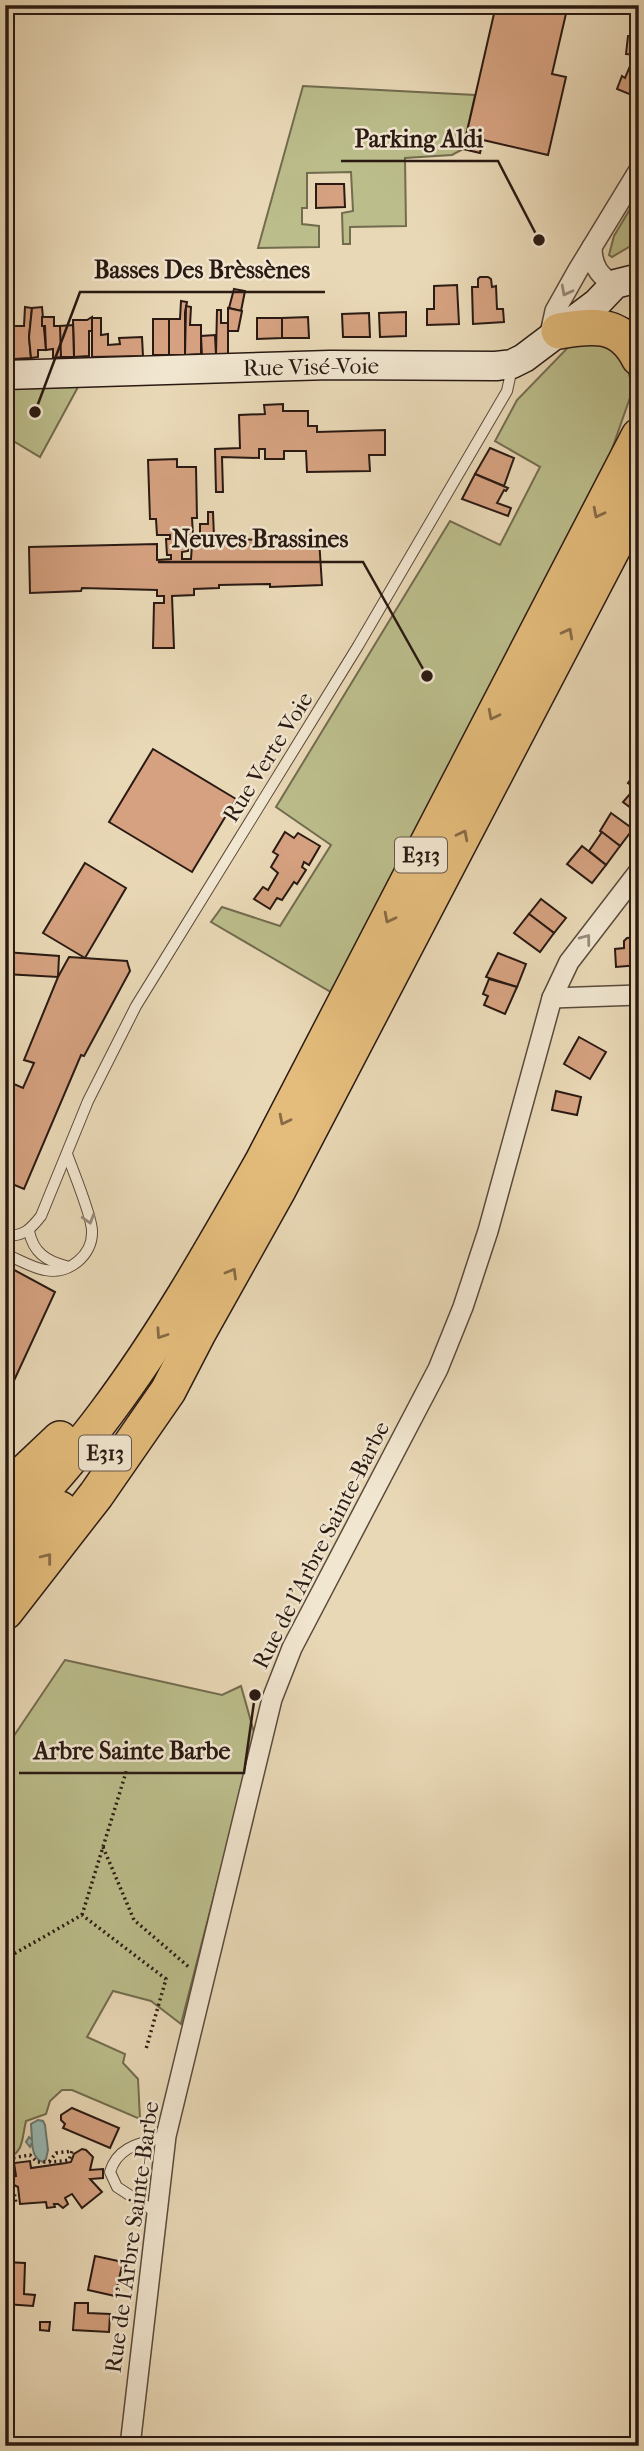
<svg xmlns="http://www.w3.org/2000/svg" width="644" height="2451" font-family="'IM FELL French Canon',serif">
  <rect width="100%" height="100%" fill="#e9d8b6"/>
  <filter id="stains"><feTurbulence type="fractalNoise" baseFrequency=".00286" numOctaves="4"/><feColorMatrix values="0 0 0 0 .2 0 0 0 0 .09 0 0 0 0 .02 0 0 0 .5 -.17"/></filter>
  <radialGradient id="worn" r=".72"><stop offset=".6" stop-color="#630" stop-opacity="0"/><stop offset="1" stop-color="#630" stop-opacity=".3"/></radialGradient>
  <g fill="#bbbd8b" stroke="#726c4f" stroke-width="2">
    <path d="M303,86L475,95L463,149L452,155L405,158L406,226L350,227V244H343L342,213L353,211L351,172L307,173V208H302V224L319,226V247L258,248Z"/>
    <path d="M639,194V241L612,257L609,255L614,236Z"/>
    <path d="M579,336L621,345L633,389L605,469L336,995L211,922L222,907L280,926L331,845L276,807L450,521L500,545L540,467L495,441L517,400Z"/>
    <path d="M5,387H78L40,457L5,436Z"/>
    <path d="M65,1660L222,1695L241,1686L255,1736L181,2024L151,2001L113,1991L87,2037L125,2054L123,2063L138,2079L140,2119L72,2090H62L50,2101L46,2114L26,2121C21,2141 25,2151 5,2160L8,2146L12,2142L5,2133V1749Z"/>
  </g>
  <path fill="#98b9b2" stroke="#6c7972" stroke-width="2" d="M38,2120L43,2121L45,2125L48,2150L46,2159L43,2162C34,2159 33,2151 32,2143L30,2147L26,2142L29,2137L32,2140L31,2124Z"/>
  <g fill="#d5a180" stroke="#2a1a13" stroke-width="2">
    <path d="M496,5H568L552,74L566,77L548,155L483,140L480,153L463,149Z"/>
    <path d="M628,36L639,37V55L626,54Z"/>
    <path d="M633,59L639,62V98L617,89L622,76L625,78Z"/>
    <path d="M316,184H344L345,207L316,208Z"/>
    <path d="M480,277H488L491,279L492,287L496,286L497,309H503L504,322L473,324L472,287H478V279Z"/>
    <path d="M457,285L459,324L427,325V309H434V286Z"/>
    <path d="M234,289L245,291L241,311L229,308Z"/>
    <path d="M181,301L187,302L185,312V355H169V319H180Z"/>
    <path d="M186,306L191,307L190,325H201V354L185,355Z"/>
    <path d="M25,307L32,308L29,337L31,358L14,359V326H24Z"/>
    <path d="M42,307L46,350H38V357L31,358L29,337L32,308Z"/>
    <path d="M228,308L242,311L238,331H228Z"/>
    <path d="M217,310H221V323H228V354H216Z"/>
    <path d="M406,312V336L380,337L379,313Z"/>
    <path d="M5,313H7V337L13,336L14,359H5Z"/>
    <path d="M369,313L370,337H343L342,314Z"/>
    <path d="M42,317H54V326H61V357L53,358V349L46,350L45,326H42Z"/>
    <path d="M92,317V331H89V356L74,357L73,320H87Z"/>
    <path d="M308,317L309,338H282V318Z"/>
    <path d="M92,318H101V335L108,334V345L120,344L119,338L142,337L143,356L92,357Z"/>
    <path d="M257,318H282V338L257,339Z"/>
    <rect x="153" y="319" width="16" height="36"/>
    <path d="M73,325L74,357H61L60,326Z"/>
    <path d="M215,335L216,355L202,356L201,336Z"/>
    <path d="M283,404V411H308V426H317V432L385,430V455H369L370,471L307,472L306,451H284V459H265V449H259V458L222,457L223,492H216L215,449L240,448L239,415L265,414L264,405Z"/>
    <path d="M490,448L514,458L504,486L475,474Z"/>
    <path d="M177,459V467H196L197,518H192L193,535H179L178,539L200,537V524H208V512H213L214,537L206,538V542L188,543V551L182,552V559H191L192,544L218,543V540L319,539L322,585L270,587V584L219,585V588L194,589V595L172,596L174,648H153L154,603H164V596H157V590L82,588L81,591L30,593L29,547L157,544V560L171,559V555H167L166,539H170V535H157L156,519H150L148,460Z"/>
    <path d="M475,474L508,488L506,491L504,490L497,503L511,508L508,516L462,499Z"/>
    <path d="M153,749L236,799L192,872L109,822Z"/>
    <path d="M639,768V791L628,783Z"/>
    <path d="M635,788L639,791V814L623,802Z"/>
    <path d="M611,813L633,829L620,846L600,831Z"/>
    <path d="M285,832L294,838L298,833L320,846L309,865L304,862L302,867L306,870L297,884L294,882L282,900L277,898L270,909L254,899L263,887L268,890L278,873L271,867L278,855L273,852Z"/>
    <path d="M602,832L620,846L606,865L589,851Z"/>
    <path d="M582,846L606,865L592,883L567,864Z"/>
    <path d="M85,863L126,888L85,958L43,933Z"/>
    <path d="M541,899L566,918L554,933L529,914Z"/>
    <path d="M529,914L554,933L540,952L514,933Z"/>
    <path d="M639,937V965L616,967L615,949L624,948V941L627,938Z"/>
    <path d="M5,952L59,956L58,977L5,974Z"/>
    <path d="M498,953L526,964L517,987L486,977Z"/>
    <path d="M69,957L127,961L130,971L84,1056L81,1055L24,1189L5,1181V1104L14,1084L23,1088L34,1063L24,1060L58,977Z"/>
    <path d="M489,979L517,987L505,1014L484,1005L488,996L483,994Z"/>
    <path d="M579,1037L606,1052L590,1079L564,1064Z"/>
    <path d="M556,1091L581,1097L577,1115L552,1110Z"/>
    <path d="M5,1265L55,1292L5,1400Z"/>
    <path d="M72,2108L119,2128L110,2148L63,2128L65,2124L61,2120V2115Z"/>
    <path d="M82,2149L86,2150L93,2157L90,2170L103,2169V2178L90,2179L102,2192L82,2208L72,2194L65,2198L68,2204L63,2208L58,2204H54L55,2207L47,2208L46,2202L20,2204L18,2187L10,2183L12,2177L16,2176L14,2163L30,2161L31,2168L66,2163L71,2162L74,2154Z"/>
    <path d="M95,2256L123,2262L115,2296L88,2290Z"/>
    <path d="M5,2262L25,2263L24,2294L35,2295L33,2306L5,2304Z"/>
    <path d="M75,2303H88V2313L110,2314L109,2332L73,2330Z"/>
    <path d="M40,2322H50L49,2331L40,2330Z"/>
  </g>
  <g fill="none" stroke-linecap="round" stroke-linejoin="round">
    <g stroke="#5a4a3c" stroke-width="12">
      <g id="lane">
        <path d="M5,1038H9L5,1049"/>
        <path d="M29,1231C33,1252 46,1261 66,1266"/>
        <path d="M5,1236C24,1236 30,1230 41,1216L88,1101L136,1006L358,646L507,391L512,368"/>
        <path d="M5,1254C18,1259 32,1268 45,1270C69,1275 93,1255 92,1231C92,1216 73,1171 67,1154"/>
        <path d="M157,2213L117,2187L110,2172C118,2145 143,2143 166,2136"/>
      </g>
    </g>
    <g stroke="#5a4a3c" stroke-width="22">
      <g id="street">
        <path d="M592,247C592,265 599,277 615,284"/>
        <path d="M549,338L555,311L578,270L639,170"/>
        <path d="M552,998L639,995"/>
        <path d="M130,2446L166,2136L272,1699L292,1648L438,1369L463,1307L488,1231L552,998L569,962L639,871"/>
      </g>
    </g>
    <g stroke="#2a1a13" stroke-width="31">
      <path id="secondary" d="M5,375L330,365L496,366L512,364L524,358L597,303L615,284L639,278"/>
    </g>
    <g stroke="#2a1a13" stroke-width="38">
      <g id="highway">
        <path d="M559,331C594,325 621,322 639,358"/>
        <path d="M5,1491L60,1439"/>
        <path d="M5,1532C40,1493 75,1455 106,1413C165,1334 213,1249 262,1163L639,436"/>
        <path d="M5,1567L60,1509"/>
        <path d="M5,1612L96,1495L168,1391L198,1333L278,1190L639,498"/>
      </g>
    </g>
    <g stroke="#2a1a13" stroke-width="3.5" stroke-dasharray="2 3.5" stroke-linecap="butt">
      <path d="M103,1847L134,1920L190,1968"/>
      <path d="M82,1915L127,1769"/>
      <path d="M5,1959L82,1915L166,1979L146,2049"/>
      <path d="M5,2135V2153"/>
      <path d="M5,2181L12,2172L10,2162L12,2158L30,2155L37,2162C48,2162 58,2162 69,2160L72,2151L56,2153L49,2162"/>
      <path d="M5,2183L6,2187L14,2191L16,2204"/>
    </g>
    <use href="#lane" stroke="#f1e6d0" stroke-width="10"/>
    <use href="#street" stroke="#f1e6d0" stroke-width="19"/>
    <use href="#secondary" stroke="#f1e6d0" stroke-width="28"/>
    <use href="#highway" stroke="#e4bc7b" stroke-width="35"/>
  </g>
  <defs><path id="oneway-chevron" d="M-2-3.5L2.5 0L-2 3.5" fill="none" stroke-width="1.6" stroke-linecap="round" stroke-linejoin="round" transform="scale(1.75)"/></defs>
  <g stroke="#978a7b">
    <use href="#oneway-chevron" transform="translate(566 291) rotate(118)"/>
    <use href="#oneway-chevron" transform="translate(586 939) rotate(-53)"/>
    <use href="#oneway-chevron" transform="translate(89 1219) rotate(73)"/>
  </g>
  <g stroke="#876b47">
    <use href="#oneway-chevron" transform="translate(598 513) rotate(117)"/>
    <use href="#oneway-chevron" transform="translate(568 633) rotate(-62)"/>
    <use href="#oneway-chevron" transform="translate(493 715) rotate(117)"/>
    <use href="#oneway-chevron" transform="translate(463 835) rotate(-63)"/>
    <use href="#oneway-chevron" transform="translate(389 918) rotate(117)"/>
    <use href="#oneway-chevron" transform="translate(284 1120) rotate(117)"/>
    <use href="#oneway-chevron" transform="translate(232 1273) rotate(-60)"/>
    <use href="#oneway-chevron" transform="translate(161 1334) rotate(124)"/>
    <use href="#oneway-chevron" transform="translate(47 1558) rotate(-52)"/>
  </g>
  <g text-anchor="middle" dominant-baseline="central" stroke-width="5" stroke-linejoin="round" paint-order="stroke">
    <g fill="#f1e6d0" stroke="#66574c" stroke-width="2">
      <rect x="395" y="837.5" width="52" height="35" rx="5"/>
      <rect x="79" y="1435.5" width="52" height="35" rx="5"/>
    </g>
    <g font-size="21" font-weight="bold" fill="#2a1a13">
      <text x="421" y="855">E313</text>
      <text x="105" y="1453">E313</text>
    </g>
    <g font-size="23" fill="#2a1a13" stroke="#f1e6d0">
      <text transform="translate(311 367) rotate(-1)">Rue Visé-Voie</text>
      <text transform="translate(268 757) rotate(-58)">Rue Verte Voie</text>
      <text transform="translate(321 1545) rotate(-63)">Rue de l'Arbre Sainte-Barbe</text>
      <text transform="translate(132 2237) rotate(-82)">Rue de l'Arbre Sainte-Barbe</text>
    </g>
  </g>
  <path fill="none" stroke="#2a1a13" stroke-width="2.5" d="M539 240L498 161H341M35 412L80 292H325M427 676L363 562H158M255 1695L244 1773H19"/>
  <g fill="#2a1a13" stroke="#f1e6d0" stroke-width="2.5">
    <circle cx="539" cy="240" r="7"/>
    <circle cx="35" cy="412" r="7"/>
    <circle cx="427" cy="676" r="7"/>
    <circle cx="255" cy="1695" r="7"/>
  </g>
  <g font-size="24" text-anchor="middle" font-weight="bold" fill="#2a1a13" stroke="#f1e6d0" stroke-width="5" stroke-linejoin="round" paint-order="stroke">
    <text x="419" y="147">Parking Aldi</text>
    <text x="202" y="278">Basses Des Brèssènes</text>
    <text x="260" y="547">Neuves Brassines</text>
    <text x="132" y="1759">Arbre Sainte Barbe</text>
  </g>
  <rect width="644" height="2451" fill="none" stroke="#e9d8b6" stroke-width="28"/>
  <rect x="7" y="7" width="630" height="2437" fill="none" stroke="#2a1a13" stroke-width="3.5"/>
  <rect x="14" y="14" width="616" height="2423" fill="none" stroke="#2a1a13" stroke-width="2"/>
  <rect width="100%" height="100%" filter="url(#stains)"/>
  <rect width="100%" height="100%" fill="url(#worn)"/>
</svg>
